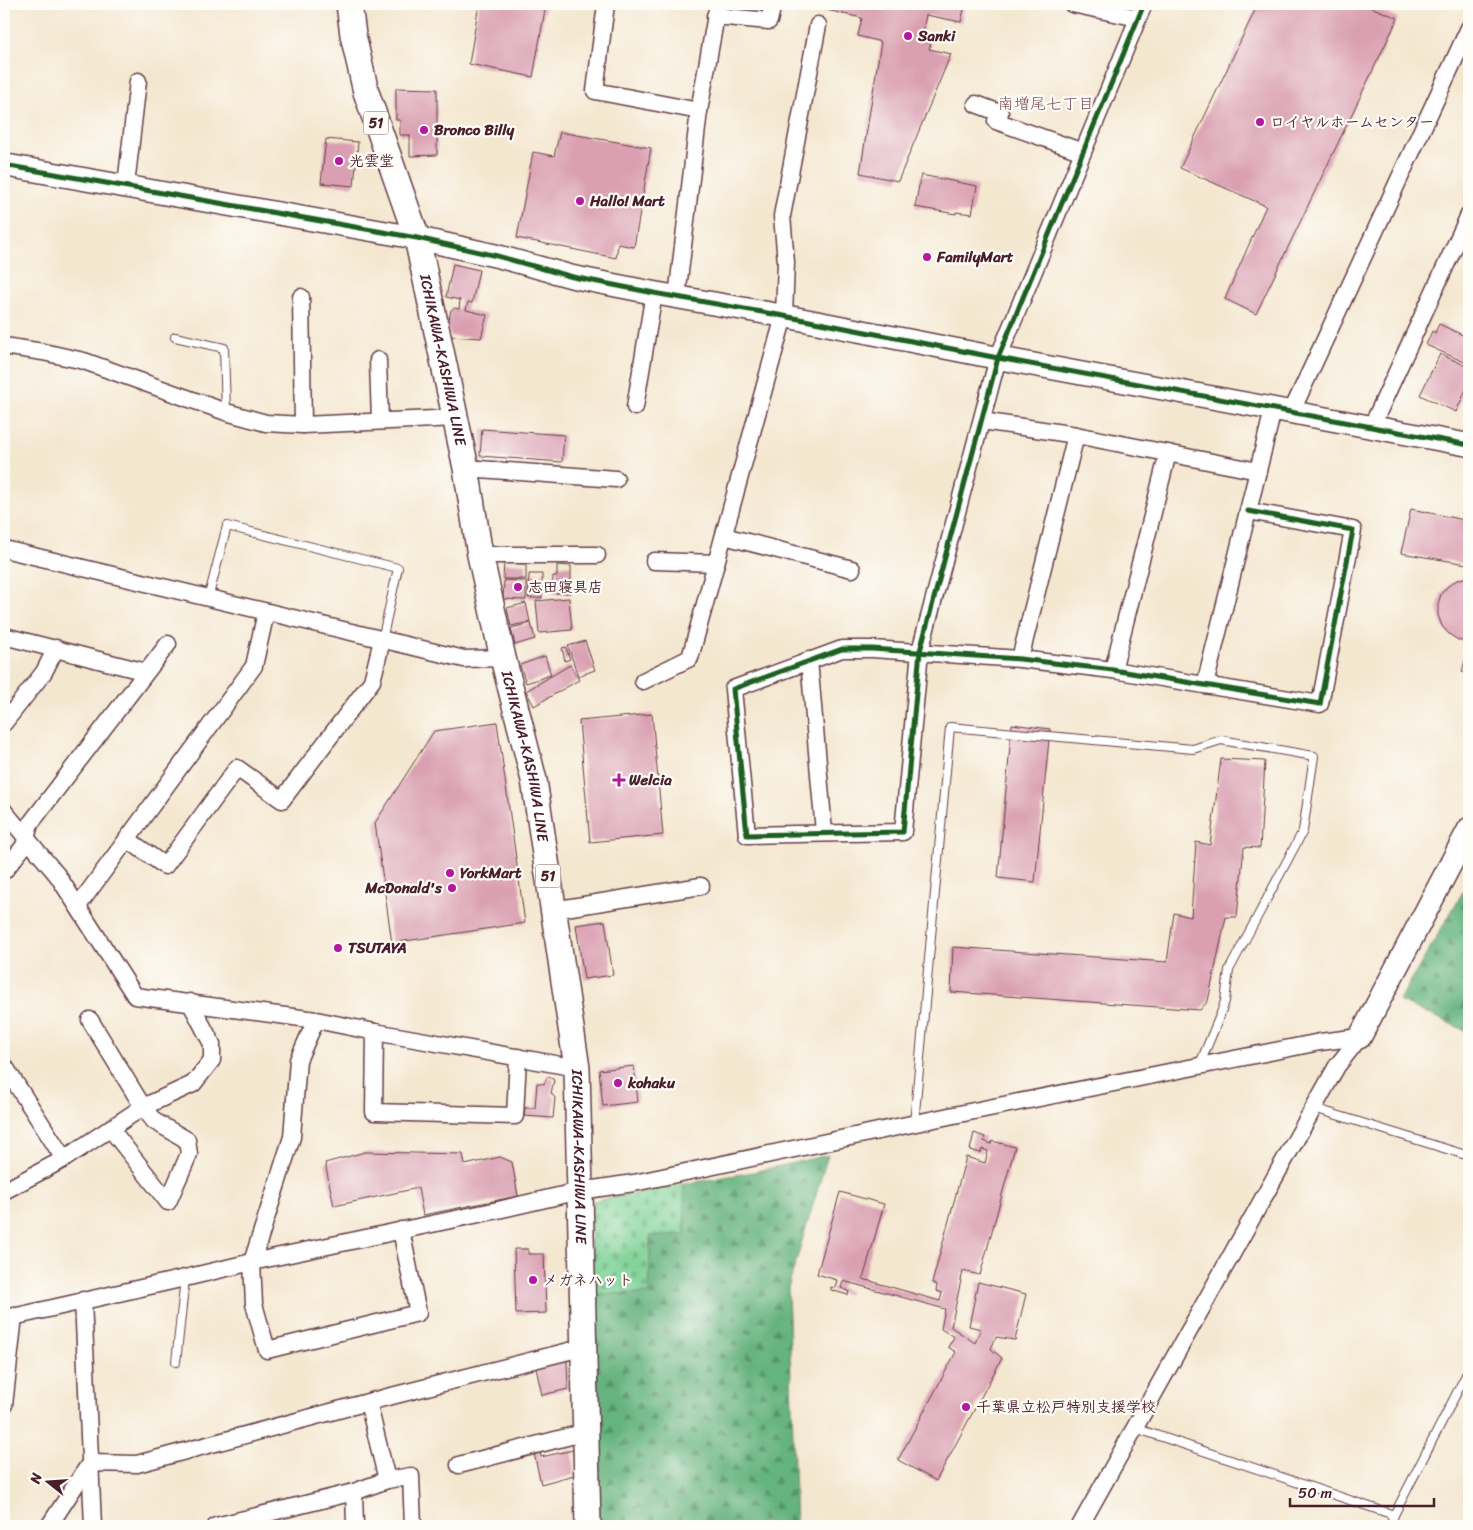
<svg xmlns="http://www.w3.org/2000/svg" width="1473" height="1530" font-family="Sriracha,'Klee One',sans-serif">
  <defs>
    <pattern id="forest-firs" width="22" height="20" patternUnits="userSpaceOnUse" patternTransform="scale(1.25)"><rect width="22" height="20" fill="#65b37e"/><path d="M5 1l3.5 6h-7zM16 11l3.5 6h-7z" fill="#559167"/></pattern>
    <pattern id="cemetery-stones" width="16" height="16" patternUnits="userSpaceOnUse" patternTransform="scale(1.25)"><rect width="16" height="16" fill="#7cd195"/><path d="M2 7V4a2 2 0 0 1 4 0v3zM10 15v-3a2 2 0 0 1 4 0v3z" fill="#6db381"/></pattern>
  </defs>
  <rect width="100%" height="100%" fill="#fdfcf7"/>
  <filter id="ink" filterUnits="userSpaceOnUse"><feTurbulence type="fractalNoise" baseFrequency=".02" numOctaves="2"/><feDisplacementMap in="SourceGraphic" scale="10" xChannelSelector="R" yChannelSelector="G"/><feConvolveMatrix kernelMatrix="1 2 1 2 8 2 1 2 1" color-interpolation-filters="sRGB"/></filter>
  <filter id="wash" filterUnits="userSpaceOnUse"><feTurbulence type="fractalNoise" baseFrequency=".0096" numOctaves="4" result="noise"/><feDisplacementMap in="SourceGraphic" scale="20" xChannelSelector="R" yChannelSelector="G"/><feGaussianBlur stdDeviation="1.12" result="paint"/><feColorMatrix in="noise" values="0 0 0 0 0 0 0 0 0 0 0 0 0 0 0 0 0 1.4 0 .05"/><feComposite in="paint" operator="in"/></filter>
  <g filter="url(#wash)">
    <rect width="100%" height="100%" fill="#f4e7d0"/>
    <g fill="url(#forest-firs)" stroke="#586954">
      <path d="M1467,885L1469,886V1032L1399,1001Z"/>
      <path d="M828,1155L788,1288L796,1526H599L592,1294L649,1293L650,1236L685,1234L684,1184L753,1172Z"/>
    </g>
    <path fill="url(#cemetery-stones)" stroke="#637860" d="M684,1184L685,1234L650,1236L649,1293L592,1294L590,1202Z"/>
    <g id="blocks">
      <g fill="#daa0b2">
        <path d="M479,4H546L533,77L469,64Z"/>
        <path d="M824,4H965L961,22L926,15L921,41L931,44L929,49L951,54L898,181L860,173L881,42L858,36L862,18L822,9Z"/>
        <path d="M1258,4H1324L1328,6L1330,4H1363L1398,18L1256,314L1225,299L1266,206L1180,168Z"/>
        <path d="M396,88L437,89V155L410,156V135H400V120H396Z"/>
        <path d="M560,132L651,148L634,247L618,244L616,258L517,238L533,152L554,156Z"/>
        <path d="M326,139L358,142L354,186L321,183Z"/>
        <path d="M921,175L977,186L972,214L956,212V214L915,207Z"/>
        <path d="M453,264L479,270L472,303L468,302L466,310L487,315L481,338L450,336L446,319L449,320L451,310L455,308L459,309L460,300L446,297Z"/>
        <path d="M1439,324L1469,338V364L1426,345L1432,331L1435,333Z"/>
        <path d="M1440,354L1469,367V383L1456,412L1420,395Z"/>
        <path d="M482,429L564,435L562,462L480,456Z"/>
        <path d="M1411,509L1469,521V553L1467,564L1401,553Z"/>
        <path d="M504,563L526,564V579H503Z"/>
        <path d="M557,565L571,566V593H552L553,576H557Z"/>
        <path d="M529,574H542V598H528Z"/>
        <path d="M1467,577H1469V643L1458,640L1449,634L1442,626L1438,615V604L1441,594L1448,586L1457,580Z"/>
        <path d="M504,580L526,581V600L503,599Z"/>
        <path d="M569,598L572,630L539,633L536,601Z"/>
        <path d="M526,603L530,622L511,626L507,608Z"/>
        <path d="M531,623L535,639L515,645L511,628Z"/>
        <path d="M585,641L595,670L578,676L568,646Z"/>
        <path d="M566,647L570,659L565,661L562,648Z"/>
        <path d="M1467,652H1469V674L1462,672Z"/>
        <path d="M545,656L551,675L526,683L520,665Z"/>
        <path d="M570,665L579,680L534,706L526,691Z"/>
        <path d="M652,714L663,835L590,842L579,721Z"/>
        <path d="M497,722L525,923L392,943L375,823L434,731Z"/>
        <path d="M1012,724L1050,729L1035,882L998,878Z"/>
        <path d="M1221,759L1265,761L1260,848L1244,847L1237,917H1226L1208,1001L1200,1010L951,992L953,947L1167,962L1174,913L1191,917L1196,842L1210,845Z"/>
        <path d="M605,921L613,975L584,979L576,925Z"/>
        <path d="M634,1066L638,1102L603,1106L599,1070Z"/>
        <path d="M547,1077H549L554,1080L551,1093L555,1098L553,1118L524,1116L525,1108H535L537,1083L544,1084Z"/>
        <path d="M974,1133L985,1137L984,1141L991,1144L992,1141L1015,1147L980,1275L963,1271L951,1327L975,1343L981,1329L969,1326L978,1282L1026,1294L1015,1340L996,1337L991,1349L1002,1358L936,1481L898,1460L956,1352L948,1347L954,1337L941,1329L945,1309L843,1281L841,1288L849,1291L848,1295L831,1290V1287L835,1288L837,1280L817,1274L840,1192L884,1204L863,1279L940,1301L942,1293L936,1291L937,1285L932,1283L966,1157L985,1163L988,1151L982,1149L981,1153L970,1150Z"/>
        <path d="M365,1152L463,1154L465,1165L500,1157L512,1162L518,1196L423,1215L418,1188L334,1206L325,1163Z"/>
        <path d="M514,1249H528V1254H544L546,1313L516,1314Z"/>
        <path d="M567,1360L568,1389L542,1395L536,1368Z"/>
        <path d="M573,1450L574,1475L541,1484L534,1453L540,1451L541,1457Z"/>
      </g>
    </g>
  </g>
  <g filter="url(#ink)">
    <use href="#blocks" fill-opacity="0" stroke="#643d44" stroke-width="1"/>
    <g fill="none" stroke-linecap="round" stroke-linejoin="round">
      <g stroke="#643d44" stroke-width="10">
        <g id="lane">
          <path d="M175,337L224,348L226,412"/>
          <path d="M208,599L227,526L398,568L382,640"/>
          <path d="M1314,1108L1469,1156"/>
          <path d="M914,1124L950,727L1193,749L1221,740L1314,756L1303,831L1229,970L1225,1001L1221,1013L1199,1066"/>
          <path d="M176,1362L185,1278"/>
          <path d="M1135,1428L1394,1515"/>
          <path d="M1390,1526L1394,1515L1469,1369"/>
        </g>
      </g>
      <g stroke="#643d44" stroke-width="19">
        <g id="street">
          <path d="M606,4L595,91L699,111"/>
          <path d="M1072,4L1138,18"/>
          <path d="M1144,4L998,358L920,651L903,832L747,835L733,689L842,649H872L1020,659L1113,670L1320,704L1353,530L1248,511"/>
          <path d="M715,16L769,21L773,4"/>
          <path d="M976,104L1000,113L996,121L1083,152"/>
          <path d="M126,185L138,81"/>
          <path d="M301,297L303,425"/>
          <path d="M677,297L699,111L718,4"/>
          <path d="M4,346L43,352L84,361L226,412L266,423L303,425L456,418"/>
          <path d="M378,360L380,421"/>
          <path d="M635,407L654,293"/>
          <path d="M1291,413L1469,28"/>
          <path d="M982,421L1076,435L1258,471"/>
          <path d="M1371,428L1469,215"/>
          <path d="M466,468L616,479"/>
          <path d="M724,536L852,569"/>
          <path d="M4,549L464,659L503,658"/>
          <path d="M480,555H597"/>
          <path d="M654,561L716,563"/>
          <path d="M4,636L146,672"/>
          <path d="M1020,659L1076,435"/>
          <path d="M809,660L824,832"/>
          <path d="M1113,670L1168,453"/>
          <path d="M643,681L690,658L784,316L786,262L782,216L818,25"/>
          <path d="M1205,685L1273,410"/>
          <path d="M4,723L44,672L56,648"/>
          <path d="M4,811L58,876L135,996L316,1020L375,1032L577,1068"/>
          <path d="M127,839L165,866L237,768L282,800L372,681L382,640"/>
          <path d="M4,871L24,846L30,824L168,644"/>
          <path d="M78,906L254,666L266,612"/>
          <path d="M553,910L701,886"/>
          <path d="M90,1020L143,1107L154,1121L187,1140L189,1154L168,1202L110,1128"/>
          <path d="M316,1020L298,1060L292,1137L252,1262L254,1304L267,1350L418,1313L401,1230"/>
          <path d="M375,1032L374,1112L515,1116L518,1057"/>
          <path d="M4,1065L64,1159"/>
          <path d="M4,1191L64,1159L143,1107L193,1084L212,1060V1044L190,1002"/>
          <path d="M83,1300L93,1526"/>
          <path d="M4,1319L185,1278L252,1262L498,1210L580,1191L634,1183L949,1116L1199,1066L1320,1042L1360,1037"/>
          <path d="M368,1402L387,1480"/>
          <path d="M4,1405L14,1316"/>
          <path d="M459,1465L586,1432"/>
          <path d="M354,1492L355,1526"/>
          <path d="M49,1526L90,1463L137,1464L368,1402L585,1347"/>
          <path d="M216,1526L354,1492L387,1480L411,1476L413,1526"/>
          <path d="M1080,1526L1337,1066L1360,1037"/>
        </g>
      </g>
      <g stroke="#643d44" stroke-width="25">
        <g id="secondary">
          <path d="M4,165L417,238L497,256L573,277L654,293L784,316L998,358L1469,445"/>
          <path d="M1360,1037L1469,829"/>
        </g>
      </g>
      <g stroke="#643d44" stroke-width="28">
        <g id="primary">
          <path id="s1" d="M349,4L353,35L366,92L417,238L466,468L480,555L503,658L534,780L577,1068L588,1526"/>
        </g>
      </g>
      <use href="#lane" stroke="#fff" stroke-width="8"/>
      <use href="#street" stroke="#fff" stroke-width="16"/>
      <use href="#secondary" stroke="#fff" stroke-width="22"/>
      <use href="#primary" stroke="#fff" stroke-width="25"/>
      <g stroke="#fdfcf7" stroke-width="8">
        <g id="cycleway">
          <path d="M1144,4L998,358L920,651L903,832L747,835L733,689L842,649H872L1020,659L1113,670L1320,704L1353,530L1248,511"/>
          <path d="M4,165L417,238L497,256L573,277L654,293L784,316L998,358L1469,445"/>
        </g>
      </g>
      <use href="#cycleway" stroke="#1b5e20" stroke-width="5"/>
    </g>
  </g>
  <g fill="#b5179e" stroke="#fdfcf7" stroke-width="2">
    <circle cx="908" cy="36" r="5"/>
    <circle cx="1260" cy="122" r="5"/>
    <circle cx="424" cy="130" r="5"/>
    <circle cx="339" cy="161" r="5"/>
    <circle cx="580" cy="201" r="5"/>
    <circle cx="927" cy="257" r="5"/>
    <circle cx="518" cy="587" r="5"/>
    <path d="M616.5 772.5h5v5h5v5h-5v5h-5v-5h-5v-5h5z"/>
    <circle cx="450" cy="873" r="5"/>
    <circle cx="452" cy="888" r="5"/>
    <circle cx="338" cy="948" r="5"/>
    <circle cx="618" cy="1083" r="5"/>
    <circle cx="533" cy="1280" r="5"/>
    <circle cx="966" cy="1407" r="5"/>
  </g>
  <g text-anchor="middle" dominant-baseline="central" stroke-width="4.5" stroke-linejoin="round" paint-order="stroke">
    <g fill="#fdfcf7" stroke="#806168" stroke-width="1">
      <rect x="363.5" y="111.5" width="25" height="23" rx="4"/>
      <rect x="535.5" y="864.5" width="25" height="23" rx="4"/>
    </g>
    <g font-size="14" font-weight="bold" fill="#4a1f2b">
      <text x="376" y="123">51</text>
      <text x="548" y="876">51</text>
    </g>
    <g font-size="15" font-weight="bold" fill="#4a1f2b" stroke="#fdfcf7" text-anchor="start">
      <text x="918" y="36">Sanki</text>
      <text x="1270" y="122">ロイヤルホームセンター</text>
      <text x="434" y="130">Bronco Billy</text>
      <text x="349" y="161">光雲堂</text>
      <text x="590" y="201">Hallo! Mart</text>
      <text x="937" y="257">FamilyMart</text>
      <text x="528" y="587">志田寝具店</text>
      <text x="629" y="780">Welcia</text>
      <text x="460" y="873">YorkMart</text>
      <text x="442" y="888" text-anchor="end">McDonald's</text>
      <text x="348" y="948">TSUTAYA</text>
      <text x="628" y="1083">kohaku</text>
      <text x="543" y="1280">メガネハット</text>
      <text x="976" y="1407">千葉県立松戸特別支援学校</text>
    </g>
    <g font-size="15" fill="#4a1f2b" stroke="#fdfcf7">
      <text stroke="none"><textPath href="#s1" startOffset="369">ICHIKAWA-KASHIWA LINE</textPath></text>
      <text stroke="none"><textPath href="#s1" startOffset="774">ICHIKAWA-KASHIWA LINE</textPath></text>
      <text stroke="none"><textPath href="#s1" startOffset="1179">ICHIKAWA-KASHIWA LINE</textPath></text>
    </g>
    <g font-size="16" fill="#7c4c5a" stroke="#fdfcf7">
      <text x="1046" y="103">南増尾七丁目</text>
    </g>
  </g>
  <rect width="1473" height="1530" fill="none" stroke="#fdfcf7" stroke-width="20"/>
  <g transform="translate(48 1482) rotate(287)" stroke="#fdfcf7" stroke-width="4" paint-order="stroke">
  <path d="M0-4L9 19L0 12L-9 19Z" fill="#4a1f2b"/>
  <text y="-8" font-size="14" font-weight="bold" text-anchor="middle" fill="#4a1f2b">N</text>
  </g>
  <path d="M1290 1498v8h144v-8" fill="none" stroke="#4a1f2b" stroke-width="2.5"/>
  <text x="1298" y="1498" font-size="15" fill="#4a1f2b" stroke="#fdfcf7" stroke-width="4" paint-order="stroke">50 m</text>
</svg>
